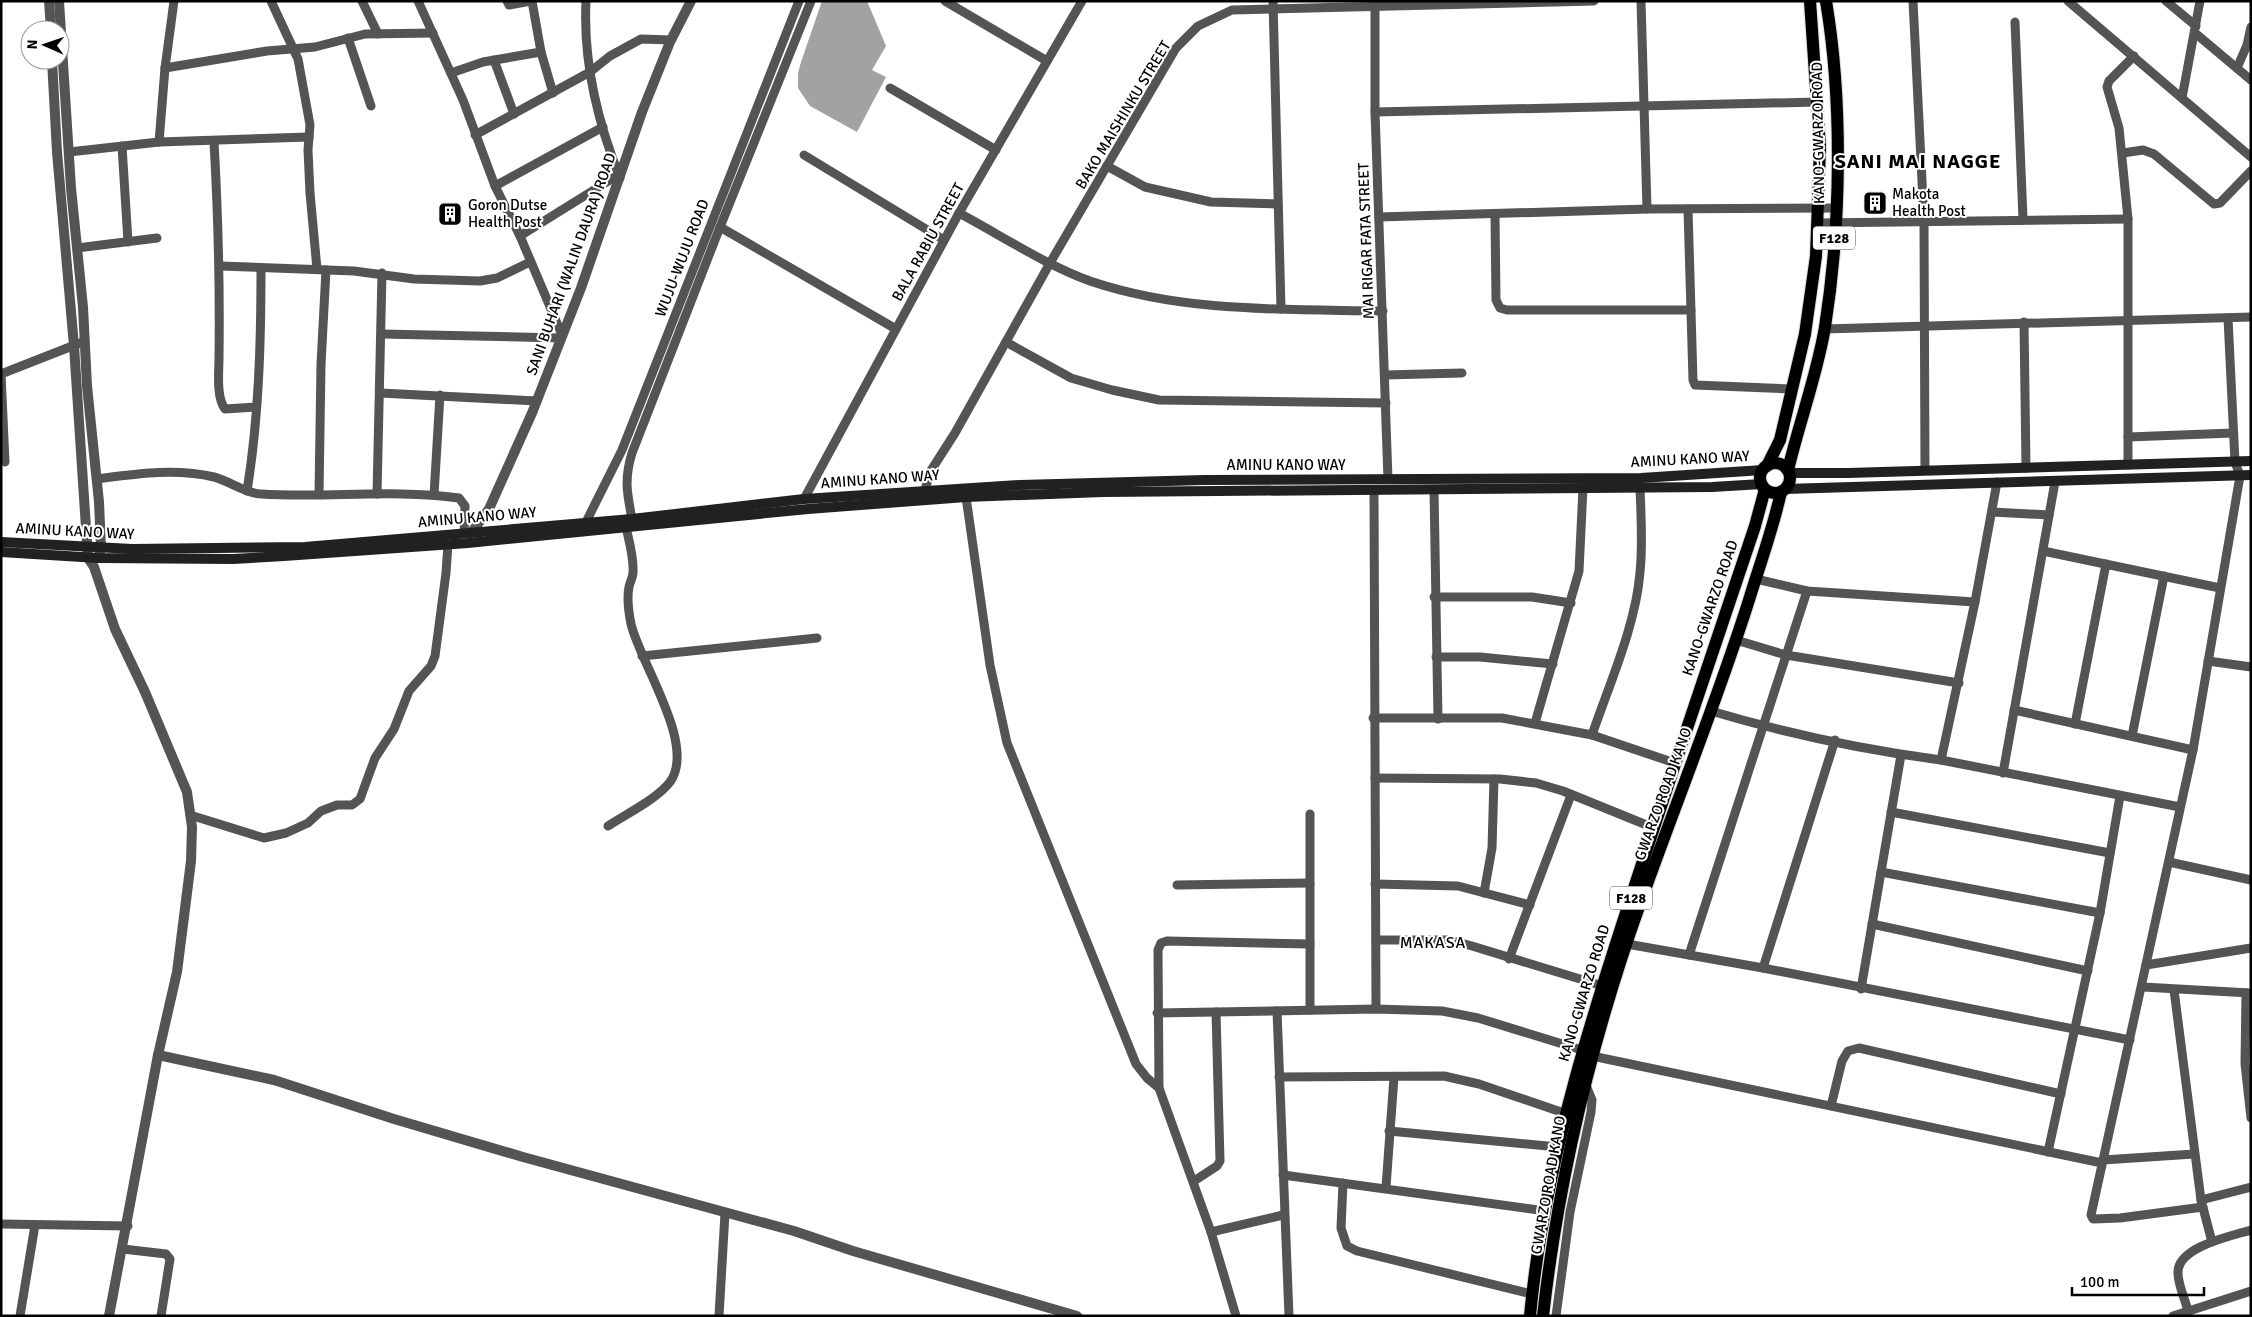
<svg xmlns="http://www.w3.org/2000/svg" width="2252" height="1317" font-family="Signika,sans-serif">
  <rect width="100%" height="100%" fill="#fff"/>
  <path fill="#a2a2a2" d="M822,1H867L886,46L872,70L886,77L857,132L810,106L798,88V73L801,62Z"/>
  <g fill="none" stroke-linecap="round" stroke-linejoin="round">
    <g stroke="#dbdbdb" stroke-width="14">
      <g id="primary">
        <circle cx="1775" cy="478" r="15"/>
        <path d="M1767,466L1780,440L1805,334L1816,256L1820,147L1810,1"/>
        <path d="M1788,470C1799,423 1817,375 1825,327C1841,225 1843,103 1826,1"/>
        <path d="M1530,1316C1545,1157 1595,1005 1645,855C1681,745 1718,635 1755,526L1765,489"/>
        <path d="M1543,1316C1559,1174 1593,1035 1641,901C1677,800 1717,701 1749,600C1760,564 1773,529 1781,492"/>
      </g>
    </g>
    <g stroke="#545454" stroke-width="9">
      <path d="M271,1L298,59L310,125L308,150L310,193L317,269"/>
      <path d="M362,1L378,34"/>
      <path d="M418,1L463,100L495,186L520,236L562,335"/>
      <path d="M507,1L509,5L531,1"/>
      <path d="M532,1L541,52L553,93"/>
      <path d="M586,1C583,61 598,123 620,178"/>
      <path d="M945,1L1047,61"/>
      <path d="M1273,1L1281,309"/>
      <path d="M1375,1V112L1388,479"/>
      <path d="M1641,1L1647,209"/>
      <path d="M1913,1L1924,221L1925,470"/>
      <path d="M2068,1L2251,157"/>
      <path d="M2166,1L2196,26"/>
      <path d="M2015,22L2023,219"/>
      <path d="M2195,33L2251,80"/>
      <path d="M348,38L371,106"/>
      <path d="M494,60L514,114"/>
      <path d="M165,68L174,1"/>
      <path d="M2237,68L2247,45L2251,27"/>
      <path d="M451,73L483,62L541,52"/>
      <path d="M890,88L996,150"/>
      <path d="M2182,98L2200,1"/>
      <path d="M1375,112L1817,102"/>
      <path d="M475,135L590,72L610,56L641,39L671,40"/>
      <path d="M159,142L165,68L267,51L315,47L365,34L433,33"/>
      <path d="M214,142C218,213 220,285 219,357C219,372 216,397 225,409L256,407"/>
      <path d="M122,146L128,242"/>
      <path d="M69,152L159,142L309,137"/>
      <path d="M2123,153L2143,150L2154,154L2214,204L2220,203L2251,171"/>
      <path d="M804,155L944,240"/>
      <path d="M1107,166L1145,187L1211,202L1278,204"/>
      <path d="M495,186L603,127"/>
      <path d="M1688,209L1693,380L1695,385L1791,389"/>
      <path d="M959,213C1002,236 1044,264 1090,281C1184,313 1285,309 1383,311"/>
      <path d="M1495,215L1496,300L1500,308L1507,310H1691"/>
      <path d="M1379,217L1647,209L1836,208"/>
      <path d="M1818,223L2128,219"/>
      <path d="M720,227L896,329"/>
      <path d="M520,236L618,175"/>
      <path d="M77,248L157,238"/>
      <path d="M220,266L354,271L414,279L480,281L497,278L530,262"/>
      <path d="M2024,322L2026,468"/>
      <path d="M1824,329L2251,317"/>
      <path d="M382,334L561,338"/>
      <path d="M1006,342L1071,378L1112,390L1159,400L1386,403"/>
      <path d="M1,374L80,343"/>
      <path d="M1,374L5,462"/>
      <path d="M1385,375L1462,373"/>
      <path d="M380,393L537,401"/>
      <path d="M2128,437L2233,433"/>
      <path d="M2128,465V219L2119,128L2107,87L2109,81L2134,56"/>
      <path d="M97,479C136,474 175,468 214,477C230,481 244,493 261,494C327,498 393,489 459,498L465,506L464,534"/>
      <path d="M925,490L930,472L955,433L1050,263L1176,48L1198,26L1232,10L1594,1"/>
      <path d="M1374,490L1376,1009"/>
      <path d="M1434,490L1438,719"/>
      <path d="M247,491C259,417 261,342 261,268"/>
      <path d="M319,494L321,364L326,270"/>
      <path d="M377,494L382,273"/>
      <path d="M434,495L440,395"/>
      <path d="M966,497L990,665L1007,743L1136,1064L1147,1078L1159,1088"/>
      <path d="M804,499L959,213L1082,1"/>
      <path d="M1992,512L2049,515"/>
      <path d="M632,519C627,493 624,479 632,453L720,227L811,1"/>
      <path d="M586,522L622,450L799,1"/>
      <path d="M2043,551L2220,588"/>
      <path d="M1756,579L1807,591L1975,602"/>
      <path d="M1434,597H1532L1571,603"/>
      <path d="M1736,640L1786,655L1959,683"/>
      <path d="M642,656L817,638"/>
      <path d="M1436,657H1480L1553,664"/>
      <path d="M2208,661L2251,667"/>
      <path d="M2014,710L2193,750"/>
      <path d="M1711,711C1785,733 1864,750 1941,760L2180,807"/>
      <path d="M1373,718H1502L1592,735L1675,763"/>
      <path d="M1535,723L1579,571L1583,488"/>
      <path d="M2075,724L2106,564"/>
      <path d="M1592,735C1609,685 1636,625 1640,572C1643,544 1641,516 1640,488"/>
      <path d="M2132,736L2164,576"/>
      <path d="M1941,760L1975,602L1997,482"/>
      <path d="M2003,773L2055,482"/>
      <path d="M1375,778L1500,779L1536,783L1563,791L1654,828"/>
      <path d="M1891,812L2110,853"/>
      <path d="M1310,814V1010"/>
      <path d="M190,815L264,838L286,833L308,823L321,811L337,805H352L360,799L375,758L394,729L409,691L431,666L435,656L446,573L448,544"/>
      <path d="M608,826C626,814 657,799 670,782C697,745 640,663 631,624C629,614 627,597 629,587C630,582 633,577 633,572C634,558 629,541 626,527"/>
      <path d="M2169,862L2251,880"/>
      <path d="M1881,872L2100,913"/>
      <path d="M1375,884L1458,886L1530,905"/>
      <path d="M1177,885L1310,883"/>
      <path d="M1484,893L1492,848L1494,779"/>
      <path d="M1872,924L2088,971"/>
      <path d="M1376,940H1449L1472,946L1603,986"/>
      <path d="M1627,944L1763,968L2130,1040"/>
      <path d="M1689,955L1807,591"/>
      <path d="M1509,959L1571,795"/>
      <path d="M2146,965L2251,948"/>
      <path d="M1763,968L1835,740"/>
      <path d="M2143,987L2250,993"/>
      <path d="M1861,989L1901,755"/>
      <path d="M2174,990L2201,1200L2212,1242"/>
      <path d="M2246,993L2245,1064L2251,1118"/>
      <path d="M1277,1011L1289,1316"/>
      <path d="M1157,1013L1376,1009L1442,1011L1478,1018L1582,1050"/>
      <path d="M1592,1056L2102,1163"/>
      <path d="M1279,1077L1444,1076L1479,1084L1567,1114"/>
      <path d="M1831,1106L1842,1061L1848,1051L1859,1048L2061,1094"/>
      <path d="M1389,1131L1558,1147"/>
      <path d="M2048,1152L2100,913L2120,796"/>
      <path d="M2103,1160L2194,1154"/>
      <path d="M1283,1175L1546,1211"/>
      <path d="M1194,1181L1217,1166L1220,1161L1216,1012"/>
      <path d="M1343,1183L1341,1228L1347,1246L1357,1251L1532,1294"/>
      <path d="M1386,1187L1394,1077"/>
      <path d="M2201,1200L2251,1187"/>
      <path d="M2203,1207L2120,1218L2093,1219L2091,1215L2193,750L2240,476L2235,462L2228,318"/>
      <path d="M1,1224L128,1226"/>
      <path d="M1211,1232L1283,1215"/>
      <path d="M123,1249L166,1254L170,1259L161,1316"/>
      <path d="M2188,1311C2185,1299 2178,1285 2178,1273C2177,1247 2231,1236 2251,1230"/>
      <path d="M20,1316L35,1225"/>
      <path d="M719,1316L725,1213"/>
      <path d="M1236,1316L1211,1232L1159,1088L1158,950L1161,943L1167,941L1310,944"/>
      <path d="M1556,1316L1570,1212L1591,1112L1592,1100L1585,1083"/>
      <path d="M2173,1316L2251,1291"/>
    </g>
    <g stroke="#545454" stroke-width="10">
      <path d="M49,1L51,30"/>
      <path d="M59,1L71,188L83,307L87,386L99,502L101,548L99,555"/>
      <path d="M52,60L57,152L74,346L88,558L94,567L115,629L145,692L187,792L192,827L191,861L177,972L158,1055L109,1316"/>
      <path d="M471,533L489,509L532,413L581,288L642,112L670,42L691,1"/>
      <path d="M158,1055L274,1080L394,1119L523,1157L794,1231L853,1251L1077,1316"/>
    </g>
    <g stroke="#212121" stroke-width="10">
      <path d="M1789,473H1848L2251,461"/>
      <path d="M1785,489L2251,475"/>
      <path d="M1,542L132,549L305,547L632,519L804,499L1020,485L1204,480L1641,478L1763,470"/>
      <path d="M1,552L98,558L233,559L284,556L468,543L808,509L966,497L1103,492L1712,487L1762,484"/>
    </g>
    <use href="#primary" stroke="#000" stroke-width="12"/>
  </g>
  <defs>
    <g id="building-square" transform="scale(1.25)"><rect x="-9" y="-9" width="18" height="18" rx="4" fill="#000" stroke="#fff"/><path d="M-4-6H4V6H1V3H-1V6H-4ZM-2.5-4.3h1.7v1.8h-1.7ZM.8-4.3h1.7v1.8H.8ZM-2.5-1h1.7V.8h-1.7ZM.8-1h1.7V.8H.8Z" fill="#fff"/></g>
  </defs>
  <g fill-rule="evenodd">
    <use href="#building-square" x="1875" y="203"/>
    <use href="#building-square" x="450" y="214"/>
  </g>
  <g text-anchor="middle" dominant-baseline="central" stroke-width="4" stroke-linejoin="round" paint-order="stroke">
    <g fill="#fff" stroke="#4c4c4c" stroke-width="1">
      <rect x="1813" y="226.5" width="42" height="23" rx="4"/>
      <rect x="1610" y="886.5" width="42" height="23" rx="4"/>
    </g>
    <g font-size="14" font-weight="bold" fill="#000">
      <text x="1834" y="238">F128</text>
      <text x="1631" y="898">F128</text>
    </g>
    <g font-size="15" fill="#000" stroke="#fff">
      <text transform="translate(1123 115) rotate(-59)">BAKO MAISHINKU STREET</text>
      <text transform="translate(1818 133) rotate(-91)">KANO-GWARZO ROAD</text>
      <text transform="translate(1366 241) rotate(-92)">MAI RIGAR FATA STREET</text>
      <text transform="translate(928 242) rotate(-61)">BALA RABIU STREET</text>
      <text transform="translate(682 258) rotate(-69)">WUJU-WUJU ROAD</text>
      <text transform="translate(571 264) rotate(-70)">SANI BUHARI (WALIN DAURA) ROAD</text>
      <text transform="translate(1690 459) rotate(-3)">AMINU KANO WAY</text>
      <text x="1286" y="465">AMINU KANO WAY</text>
      <text transform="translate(880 479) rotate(-4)">AMINU KANO WAY</text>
      <text transform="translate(477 517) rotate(-5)">AMINU KANO WAY</text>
      <text transform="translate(75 531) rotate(3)">AMINU KANO WAY</text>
      <text transform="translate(1710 608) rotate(-71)">KANO-GWARZO ROAD</text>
      <text transform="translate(1663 794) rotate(-70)">GWARZO ROAD KANO</text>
      <text transform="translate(1584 993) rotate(-73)">KANO-GWARZO ROAD</text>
      <text transform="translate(1548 1185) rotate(-80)">GWARZO ROAD KANO</text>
    </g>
    <g font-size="15" fill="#000" stroke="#fff" text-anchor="start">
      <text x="1892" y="194">Makota<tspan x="1892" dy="17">Health Post</tspan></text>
      <text x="468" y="205">Goron Dutse<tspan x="468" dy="17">Health Post</tspan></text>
    </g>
    <g font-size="16" letter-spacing="1" fill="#000" stroke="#fff">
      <text x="1433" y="943">MAKASA</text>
    </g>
    <g font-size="20" font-weight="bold" letter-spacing="1" fill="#000" stroke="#fff">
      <text x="1918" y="161">SANI MAI NAGGE</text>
    </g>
  </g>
  <rect width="2252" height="1317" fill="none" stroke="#000000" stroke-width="5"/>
  <g transform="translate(45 45) rotate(272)"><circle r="24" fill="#ffffff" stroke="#999999"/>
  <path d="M0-4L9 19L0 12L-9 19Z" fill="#000000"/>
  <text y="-8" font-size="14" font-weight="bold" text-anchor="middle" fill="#000000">N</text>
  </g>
  <path d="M2072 1287v8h132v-8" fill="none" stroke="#000000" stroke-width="2.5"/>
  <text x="2080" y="1287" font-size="15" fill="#000000" stroke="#ffffff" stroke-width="4" paint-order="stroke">100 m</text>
</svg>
